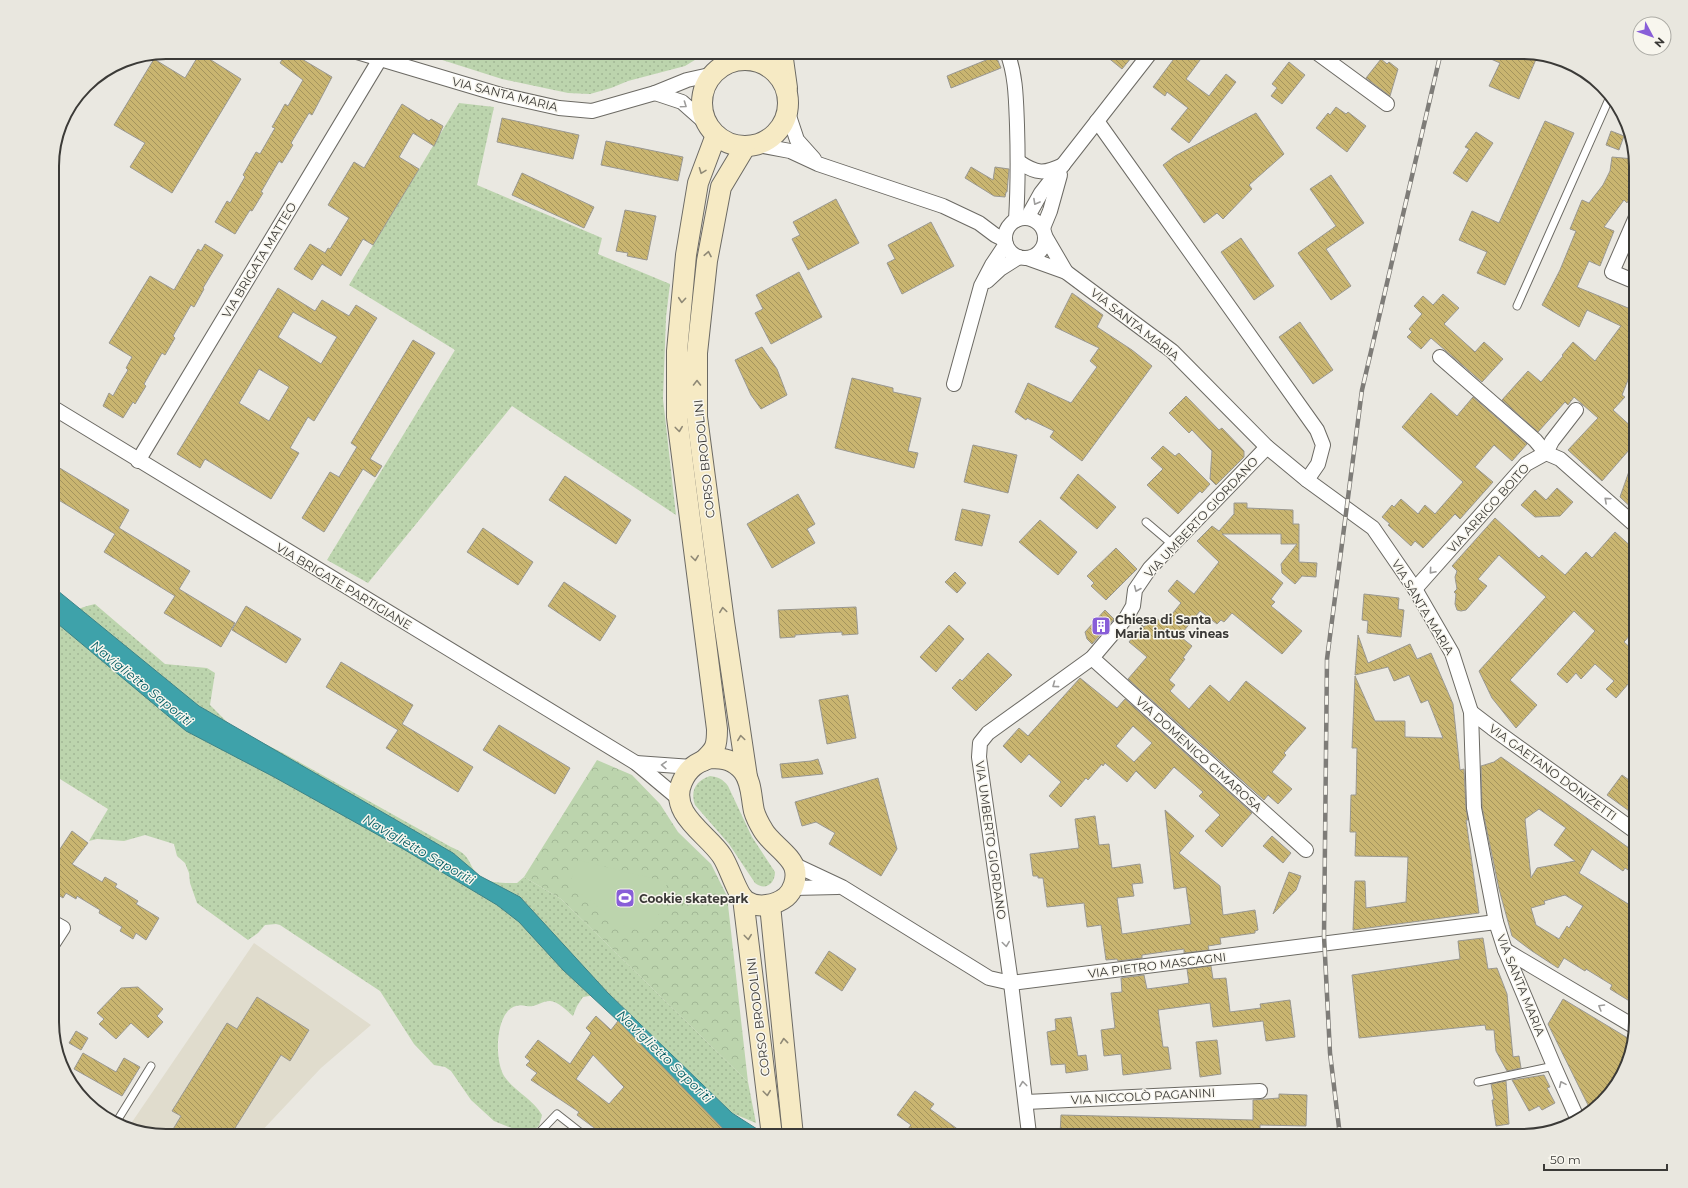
<svg xmlns="http://www.w3.org/2000/svg" width="1688" height="1188" font-family="Montserrat,sans-serif">
  <defs>
    <pattern id="grass-dots" width="8" height="8" patternUnits="userSpaceOnUse"><rect width="8" height="8" fill="#bcd4ad"/><path d="M2 2h.1M6 6h.1" fill="none" stroke="#a2b795" stroke-width="1.8" stroke-linecap="round"/></pattern>
    <pattern id="forest-crowns" width="20" height="18" patternUnits="userSpaceOnUse"><rect width="20" height="18" fill="#bcd4ad"/><path d="M2 6a3 3 0 1 1 6 0M12 15a3 3 0 1 1 6 0" fill="none" stroke="#a2b795"/></pattern>
    <pattern id="building-back-hatch" width="6" height="6" patternUnits="userSpaceOnUse"><rect width="6" height="6" fill="#c9b570"/><path d="M-1 5l2 2M0 0l6 6M5-1l2 2" fill="none" stroke="#a4945d"/></pattern>
  </defs>
  <rect width="100%" height="100%" fill="#eae8e1"/>
  <path fill="#e0dccd" d="M254,943L371,1025L321,1068L257,1136H166L130,1125Z"/>
  <g fill="url(#grass-dots)">
    <path d="M417,52H708L685,66L628,81L611,88L590,94L568,93L502,79Z"/>
    <path d="M459,103L494,107L477,185L602,238L598,254L670,284L666,317L663,399L676,515L512,406L368,583L327,560L455,350L349,285Z"/>
    <path d="M95,604L165,664L207,668L215,673L210,705L232,727L283,753L451,847C474,856 466,865 480,876C490,884 505,883 517,883L524,877L561,899L748,1082L756,1123L732,1113L608,993L583,997L577,1006L573,1016C567,1011 558,1001 550,1001C541,1001 535,1008 526,1006C495,998 493,1058 504,1076C514,1091 533,1099 542,1115L539,1126L530,1132L519,1131L494,1121L471,1100L451,1071L445,1067L434,1065L414,1044L380,991L280,925L276,924L265,925L258,933L248,940L197,903L190,883L189,873L185,863L177,856L174,844L145,835L124,841L97,839L89,841L108,809L52,774V663C54,653 52,644 53,634C55,617 80,607 95,604Z"/>
    <path d="M710,776C718,777 723,779 728,786L752,837L775,872C775,884 765,891 755,883L729,844L695,805C690,790 696,781 710,776Z"/>
  </g>
  <path fill="url(#forest-crowns)" d="M597,760L632,775L660,804L678,832L711,864L727,896L748,1082L561,899L524,877Z"/>
  <path fill="#bcd4ad" d="M578,860L667,882L662,910L645,933L622,925L569,885Z"/>
  <path fill="#3ea2aa" stroke="#3d8388" d="M52,586L199,706L453,853L480,876L520,897L608,993L732,1113L757,1129L758,1136H731L728,1134L618,1021L563,970L519,922L497,905L405,850L274,777L186,731L52,619Z"/>
  <g fill="url(#building-back-hatch)" stroke="#9a9891" fill-rule="evenodd">
    <path d="M287,52H290L332,77L312,115L309,113L291,143L293,145L282,163L279,161L261,192L263,193L252,211L250,210L235,234L215,222L227,201L230,203L245,177L243,175L256,152L260,154L275,128L272,127L279,115L285,104L288,106L303,80L280,63Z"/>
    <path d="M1101,52H1136L1122,69Z"/>
    <path d="M1179,52H1206L1186,79L1209,96L1226,74L1236,82L1189,143L1171,129L1188,108L1167,92L1165,96L1153,87Z"/>
    <path d="M1475,52H1522L1537,57L1519,99L1489,86L1500,63Z"/>
    <path d="M200,53L241,79L172,193L130,167L145,143L114,125L154,59L185,78Z"/>
    <path d="M996,56L1001,68L951,88L947,76Z"/>
    <path d="M1381,59L1387,64L1389,62L1398,69L1390,96L1366,78Z"/>
    <path d="M1289,62L1305,75L1282,104L1271,96L1277,88L1272,84Z"/>
    <path d="M402,104L429,121L431,119L443,126L438,138L434,146L413,133L399,157L419,169L373,245L363,239L341,276L322,264L312,280L294,269L310,244L325,253L328,248L330,249L349,218L328,205L354,162L364,168Z"/>
    <path d="M1336,107L1346,114L1348,112L1366,126L1347,152L1316,128L1328,113L1330,115Z"/>
    <path d="M1256,113L1284,154L1249,185L1252,189L1223,219L1217,213L1204,223L1163,165L1175,156Z"/>
    <path d="M502,118L579,135L573,159L497,142Z"/>
    <path d="M1545,121L1574,133L1505,285L1477,273L1487,252L1459,240L1472,211L1499,223Z"/>
    <path d="M1611,131L1624,136L1619,150L1606,145Z"/>
    <path d="M1476,132L1493,143L1467,182L1453,173L1469,149L1465,147Z"/>
    <path d="M606,141L683,157L678,181L601,165Z"/>
    <path d="M1612,157L1634,159L1636,185L1627,203L1624,200L1604,227L1614,231L1600,266L1589,261L1577,287L1633,310L1636,306V360L1622,395L1625,397L1613,410L1636,431V442L1602,481L1568,450L1598,418L1574,397L1568,405L1565,402L1538,432L1502,400L1528,371L1541,382L1563,356L1562,355L1573,342L1595,361L1621,326L1587,310L1579,327L1542,305L1560,270L1576,231L1570,229L1582,200L1589,203L1603,185L1610,171Z"/>
    <path d="M971,167L993,180L995,167L1009,169L1007,192H1006L1005,197L994,196L965,178Z"/>
    <path d="M522,173L594,207L584,228L512,195Z"/>
    <path d="M1331,175L1364,223L1326,249L1351,286L1331,300L1298,253L1336,226L1310,189Z"/>
    <path d="M836,199L859,243L808,270L792,239L800,235L793,222Z"/>
    <path d="M625,210L656,216L647,260L627,256L628,253L616,251Z"/>
    <path d="M931,222L954,266L902,294L887,263L895,259L888,245Z"/>
    <path d="M1241,238L1274,286L1254,300L1221,252Z"/>
    <path d="M205,244L223,255L203,288L204,289L194,307L191,305L173,336L175,338L165,355L162,353L144,384L146,386L135,404L133,402L123,418L103,406L109,393L113,396L120,383L128,370L126,368L132,357L109,343L150,276L174,290L198,249L201,251Z"/>
    <path d="M799,272L822,317L771,344L755,313L763,309L756,295Z"/>
    <path d="M278,288L315,311L322,300L349,316L356,305L377,318L314,421L308,417L290,448L299,453L271,499L205,459L200,468L177,454ZM293,312L337,337L321,364L278,337ZM259,369L289,387L269,421L239,403Z"/>
    <path d="M1072,293L1103,315L1097,327L1132,350L1152,366L1082,461L1050,437L1054,431L1027,418L1026,420L1015,412L1028,383L1071,403L1097,367L1090,361L1099,348L1055,327Z"/>
    <path d="M1443,294L1459,308L1444,324L1475,352L1484,342L1503,359L1482,382L1431,338L1421,349L1407,337L1412,332L1409,329L1422,314L1414,306L1423,296L1433,305Z"/>
    <path d="M1300,322L1333,370L1313,384L1279,337Z"/>
    <path d="M413,340L435,353L370,459L382,466L375,477L363,469L324,532L302,518L330,472L339,477L357,447L351,443Z"/>
    <path d="M762,347L777,369L787,395L761,409L751,395L735,360Z"/>
    <path d="M852,378L893,388V392L921,398L908,451L918,453L914,468L835,448Z"/>
    <path d="M1431,393L1457,416L1473,397L1527,444L1512,461L1494,445L1475,467L1493,482L1460,519L1455,514L1423,548L1415,541L1411,546L1388,525L1390,524L1382,517L1392,505L1394,507L1401,499L1418,514L1425,505L1435,514L1463,482L1402,427Z"/>
    <path d="M1186,396L1219,430L1222,428L1244,451V457L1216,485L1210,479L1212,451L1192,430L1189,433L1169,413Z"/>
    <path d="M973,445L1017,455L1008,493L964,482Z"/>
    <path d="M1163,446L1175,456L1179,453L1210,484L1202,493L1200,491L1178,514L1147,485L1163,469L1151,458Z"/>
    <path d="M1634,457H1636V512L1620,497Z"/>
    <path d="M58,467L129,510L119,528L190,571L179,589L235,623L221,647L164,613L175,596L104,552L115,534L52,496V476Z"/>
    <path d="M1078,474L1116,507L1097,529L1060,498Z"/>
    <path d="M565,476L631,520L616,544L549,500Z"/>
    <path d="M1557,488L1573,502L1560,516L1535,517L1521,505L1535,490L1546,500Z"/>
    <path d="M798,494L815,524L807,529L815,543L772,568L747,524Z"/>
    <path d="M1234,503H1247V508L1293,510V524H1299V562L1317,563L1316,577L1302,576L1295,584L1282,573L1281,564L1297,544H1281V534H1222L1283,583L1271,599L1275,602L1271,606L1302,631L1282,654L1232,613L1224,622L1221,620L1217,624L1200,611L1183,632L1185,634L1182,638L1192,646L1183,658L1185,659L1169,680L1175,685L1170,691L1189,709L1210,685L1229,702L1246,681L1306,728L1284,753L1286,755L1272,772L1292,789L1278,804L1268,795L1264,800L1128,679L1147,657L1129,642L1142,625L1144,627L1153,616L1164,624L1181,603L1168,591L1177,580L1194,594L1219,562L1197,541L1212,526L1219,531L1234,514Z"/>
    <path d="M962,509L990,515L982,546L955,540Z"/>
    <path d="M1495,518L1539,558L1542,555L1565,575L1586,552L1592,558L1615,532L1636,551V628L1624,642L1636,653V656L1630,664L1636,669V675L1616,698L1606,689L1614,681L1595,664L1581,679L1576,673L1567,683L1557,674L1595,631L1574,611L1510,680L1537,705L1516,728L1492,698L1479,671L1546,597L1499,555L1478,579L1487,586L1466,610L1461,611L1457,610L1455,604L1456,594L1454,592L1457,589L1455,577L1457,571L1452,566Z"/>
    <path d="M1040,520L1077,552L1058,575L1019,542Z"/>
    <path d="M483,528L533,562L518,585L467,552Z"/>
    <path d="M1116,548L1137,569L1106,600L1091,586L1094,583L1087,576Z"/>
    <path d="M955,572L966,583L957,593L945,582Z"/>
    <path d="M564,582L616,616L600,641L548,606Z"/>
    <path d="M1364,594L1399,598L1398,609L1404,610L1401,637L1367,633L1368,621L1362,620Z"/>
    <path d="M246,606L301,639L286,663L232,630Z"/>
    <path d="M856,607L858,634L842,635V632L823,633L795,635V637L780,638L778,610Z"/>
    <path d="M1105,610L1114,619L1092,644L1087,639L1085,632Z"/>
    <path d="M949,625L964,639L936,672L920,657Z"/>
    <path d="M1358,635L1368,663L1410,644L1417,659L1431,653L1453,704L1460,770L1464,769L1466,808L1468,820H1466L1479,913L1353,930L1355,881H1365L1366,908L1406,902L1408,857L1355,856L1356,832H1350L1351,795H1356L1357,748H1352L1355,676L1375,721H1405V737L1443,738L1428,700L1421,703L1409,675L1394,681L1388,667L1355,675Z"/>
    <path d="M988,653L1012,675L976,711L952,688L960,679L962,681Z"/>
    <path d="M341,662L413,705L402,724L473,767L458,792L386,748L398,730L326,687Z"/>
    <path d="M1080,678L1117,708L1125,699L1252,813L1222,847L1205,831L1220,815L1199,796L1203,792L1174,767L1155,789L1136,771L1127,782L1105,763L1103,766L1102,764L1088,780L1086,778L1061,807L1049,796L1061,782L1029,754L1021,763L1003,746L1019,728L1028,736ZM1133,726L1152,743L1134,762L1116,746Z"/>
    <path d="M848,695L856,738L827,744L819,700Z"/>
    <path d="M499,725L570,768L555,794L483,750Z"/>
    <path d="M1501,757L1636,853V875L1625,868L1623,871L1592,849L1579,873L1636,909V995L1631,1002L1610,989L1612,985L1586,969L1585,971L1564,958L1558,968L1532,951L1512,936L1499,889L1482,807L1481,766L1494,762ZM1539,809L1566,828L1554,845L1575,861L1537,868L1531,878L1525,819ZM1565,895L1583,906L1569,928L1567,926L1559,939L1536,925L1531,908L1545,904L1544,901Z"/>
    <path d="M818,759L823,774L782,778L780,764L811,761Z"/>
    <path d="M1622,775L1636,785V816L1607,795Z"/>
    <path d="M878,778L897,849L881,876L829,844L835,833L816,822L802,826L795,802Z"/>
    <path d="M1165,810L1194,836L1179,853L1220,886L1223,915L1255,910L1258,930L1255,931V933L1220,938L1221,944L1208,946L1209,950L1184,953V949L1142,955V958L1118,961L1117,959L1106,960L1101,925L1087,927L1084,903L1047,907L1043,878H1038V876H1033L1030,854L1079,848L1075,819L1095,816L1099,845L1109,844L1112,868L1140,864L1143,883L1132,884L1134,896L1117,898L1122,934L1191,924L1186,887L1174,889Z"/>
    <path d="M72,831L88,843L72,864L102,882L105,877L117,884L115,887L138,901L136,904L159,918L146,940L136,933L133,939L120,931L122,927L99,913L100,910L77,896L76,899L66,893L63,898L52,891V861Z"/>
    <path d="M1272,836L1291,853L1283,863L1263,846Z"/>
    <path d="M1289,872L1301,876L1296,890L1273,914Z"/>
    <path d="M1483,938L1488,969L1497,968L1507,994L1513,1057L1519,1056L1521,1068L1507,1071L1496,1051L1494,1030H1486L1485,1025L1359,1038L1352,975L1460,959L1458,941Z"/>
    <path d="M829,951L856,969L842,991L815,973Z"/>
    <path d="M1211,966L1213,979L1226,978L1230,1012L1261,1008L1260,1004L1290,1000L1295,1037L1266,1041L1263,1021L1213,1027L1210,1003L1158,1010L1163,1047H1168L1171,1069L1123,1075L1121,1054L1104,1056L1101,1030L1115,1028L1111,993L1122,992L1121,978L1144,975L1147,989L1177,985L1189,983L1187,969Z"/>
    <path d="M138,987L163,1009L157,1016L163,1022L148,1038L131,1023L116,1039L99,1024L104,1019L97,1013L121,988Z"/>
    <path d="M257,997L309,1030L290,1061L281,1055L230,1136H169L181,1116L172,1111L227,1023L237,1029Z"/>
    <path d="M1563,999L1631,1040L1617,1086L1590,1109L1548,1024Z"/>
    <path d="M596,1016L611,1030L618,1021L730,1136H605L577,1115L579,1112L531,1080L537,1073L526,1065L530,1061L525,1057L538,1040L570,1064L591,1033L586,1028ZM593,1055L624,1087L609,1104L576,1079Z"/>
    <path d="M1071,1017L1078,1056L1086,1055L1088,1070L1066,1073L1065,1064L1051,1065L1047,1032L1056,1030L1055,1019Z"/>
    <path d="M76,1031L88,1038L81,1050L69,1043Z"/>
    <path d="M1217,1040L1221,1074L1200,1077L1196,1042Z"/>
    <path d="M83,1053L116,1072L124,1058L140,1067L122,1096L74,1069Z"/>
    <path d="M1544,1075L1550,1087L1547,1088L1555,1103L1542,1110L1539,1106L1529,1111L1512,1080Z"/>
    <path d="M1506,1081L1509,1124L1496,1126L1492,1100H1494L1491,1084Z"/>
    <path d="M915,1091L934,1104L930,1109L967,1136H903L911,1125L897,1115Z"/>
    <path d="M1279,1094L1307,1095L1306,1126L1260,1125V1136L1060,1135L1061,1115L1253,1120V1100L1279,1098Z"/>
  </g>
  <g fill="none" stroke-linecap="round" stroke-linejoin="round">
    <g stroke="#6c6a64" stroke-width="9">
      <g id="lane">
        <path d="M1517,306L1609,99"/>
        <path d="M1146,522L1172,544"/>
        <path d="M1478,1082L1554,1066"/>
        <path d="M117,1121L151,1066"/>
        <path d="M536,1136L557,1114L585,1136"/>
      </g>
    </g>
    <g stroke="#6c6a64" stroke-width="16">
      <g id="street">
        <path d="M357,52L501,95L559,108L592,111L655,93L687,80L714,74"/>
        <path d="M1007,52C1016,75 1016,100 1017,125C1018,157 1018,188 1016,220"/>
        <path d="M1316,52L1387,104"/>
        <path d="M655,93L682,102L708,125"/>
        <path d="M788,113L797,140L814,159"/>
        <path d="M1097,121L1317,430L1323,445L1318,464L1307,480"/>
        <path d="M758,145L790,151L818,164L943,206L979,223L995,235L1005,240"/>
        <path d="M1019,162C1037,174 1044,174 1063,165"/>
        <path d="M1636,217L1612,272L1636,282"/>
        <path d="M1027,218L1041,193L1151,52"/>
        <circle cx="1025" cy="238" r="20"/>
        <path d="M1043,228L1050,211L1060,175"/>
        <path d="M1045,236L1066,272"/>
        <path d="M1027,258L1066,272L1172,351L1267,447L1307,480L1373,528L1415,589L1452,653L1471,712L1474,808L1496,922L1505,950L1554,1066L1578,1120"/>
        <path d="M987,281L1000,269L1019,257"/>
        <path d="M1440,357L1535,440L1546,453L1560,459L1636,526"/>
        <path d="M954,384L981,286L992,265L1006,244"/>
        <path d="M52,407L636,763L679,799"/>
        <path d="M138,461L380,59"/>
        <path d="M1415,589L1526,464L1546,453L1552,441L1576,410"/>
        <path d="M1092,658L1306,850"/>
        <path d="M1471,712L1492,728L1636,832"/>
        <path d="M636,763L692,767"/>
        <path d="M793,864L842,887L989,978L1011,983L1496,922"/>
        <path d="M793,888L838,887"/>
        <path d="M52,922L63,928L52,945"/>
        <path d="M1505,950L1635,1027"/>
        <path d="M1026,1102L1260,1091"/>
        <path d="M1031,1136L1029,1134L1011,983L979,757L980,743L988,733L1092,658L1126,618L1133,606L1135,590L1150,568L1267,447"/>
      </g>
    </g>
    <g stroke="#6c6a64" stroke-width="22">
      <g id="secondary">
        <path d="M782,52L787,88"/>
        <circle cx="745" cy="103" r="43"/>
        <path d="M745,147L721,187L707,261L697,353V417L724,622L747,777"/>
        <path d="M711,758C724,758 734,760 743,771C752,782 751,798 754,811C756,818 760,825 763,830C770,843 793,856 795,870C797,879 793,891 786,897C776,905 758,909 746,901C737,895 730,868 722,856C708,834 668,814 682,782C688,768 697,762 711,758Z"/>
        <path d="M703,761C716,749 717,746 717,729L677,417V351L686,255L698,183L716,135"/>
        <path d="M743,898L772,1136"/>
        <path d="M770,905L793,1136"/>
      </g>
    </g>
    <use href="#lane" stroke="#fff" stroke-width="7"/>
    <use href="#street" stroke="#fff" stroke-width="14"/>
    <use href="#secondary" stroke="#f6eac4" stroke-width="20"/>
    <g stroke="#7e7c78" stroke-width="4.5">
      <path id="rail" d="M1340,1136L1330,1053L1324,936L1327,659L1362,390L1441,52"/>
    </g>
    <use href="#rail" stroke="#f8f6ee" stroke-width="3" stroke-dasharray="9" stroke-linecap="butt"/>
  </g>
  <defs><path id="oneway-chevron" d="M-2-3.5L2.5 0L-2 3.5" fill="none" stroke-width="1.6" stroke-linecap="round" stroke-linejoin="round"/></defs>
  <g stroke="#9d9c9b">
    <use href="#oneway-chevron" transform="translate(684 105) rotate(35)"/>
    <use href="#oneway-chevron" transform="translate(1036 202) rotate(119)"/>
    <use href="#oneway-chevron" transform="translate(1607 500) rotate(-138)"/>
    <use href="#oneway-chevron" transform="translate(1432 571) rotate(131)"/>
    <use href="#oneway-chevron" transform="translate(1137 589) rotate(113)"/>
    <use href="#oneway-chevron" transform="translate(1055 685) rotate(144)"/>
    <use href="#oneway-chevron" transform="translate(664 765) rotate(-177)"/>
    <use href="#oneway-chevron" transform="translate(1006 944) rotate(82)"/>
    <use href="#oneway-chevron" transform="translate(1601 1007) rotate(-149)"/>
    <use href="#oneway-chevron" transform="translate(1023 1084) rotate(-97)"/>
    <use href="#oneway-chevron" transform="translate(1562 1084) rotate(-114)"/>
  </g>
  <g stroke="#8f8976">
    <use href="#oneway-chevron" transform="translate(702 171) rotate(111)"/>
    <use href="#oneway-chevron" transform="translate(708 254) rotate(-79)"/>
    <use href="#oneway-chevron" transform="translate(682 300) rotate(95)"/>
    <use href="#oneway-chevron" transform="translate(697 383) rotate(-90)"/>
    <use href="#oneway-chevron" transform="translate(679 429) rotate(83)"/>
    <use href="#oneway-chevron" transform="translate(695 558) rotate(83)"/>
    <use href="#oneway-chevron" transform="translate(723 610) rotate(-98)"/>
    <use href="#oneway-chevron" transform="translate(741 738) rotate(-98)"/>
    <use href="#oneway-chevron" transform="translate(748 937) rotate(83)"/>
    <use href="#oneway-chevron" transform="translate(784 1041) rotate(-96)"/>
    <use href="#oneway-chevron" transform="translate(767 1093) rotate(83)"/>
  </g>
  <defs>
    <g id="building-square" transform="scale(1)"><rect x="-9" y="-9" width="18" height="18" rx="4" fill="#885ed8" stroke="#f8f6ee"/><path d="M-4-6H4V6H1V3H-1V6H-4ZM-2.5-4.3h1.7v1.8h-1.7ZM.8-4.3h1.7v1.8H.8ZM-2.5-1h1.7V.8h-1.7ZM.8-1h1.7V.8H.8Z" fill="#fff"/></g>
    <g id="stadium-square" transform="scale(1)"><rect x="-9" y="-9" width="18" height="18" rx="4" fill="#885ed8" stroke="#f8f6ee"/><path d="M0-5a6.5 5 0 1 0 0 10a6.5 5 0 1 0 0-10ZM-3.5-1.8h7v3.6h-7Z" fill="#fff"/></g>
  </defs>
  <g fill-rule="evenodd">
    <use href="#building-square" x="1101" y="626"/>
    <use href="#stadium-square" x="625" y="898"/>
  </g>
  <g text-anchor="middle" dominant-baseline="central" stroke-width="3" stroke-linejoin="round" paint-order="stroke">
    <g font-size="12" fill="#3b3a37" stroke="#f8f6ee">
      <text transform="translate(505 94) rotate(14)">VIA SANTA MARIA</text>
      <text transform="translate(259 260) rotate(-59)">VIA BRIGATA MATTEO</text>
      <text transform="translate(1135 324) rotate(38)">VIA SANTA MARIA</text>
      <text transform="translate(704 459) rotate(-96)">CORSO BRODOLINI</text>
      <text transform="translate(1488 508) rotate(-48)">VIA ARRIGO BOITO</text>
      <text transform="translate(1201 517) rotate(-47)">VIA UMBERTO GIORDANO</text>
      <text transform="translate(344 586) rotate(31)">VIA BRIGATE PARTIGIANE</text>
      <text transform="translate(1423 607) rotate(59)">VIA SANTA MARIA</text>
      <text transform="translate(1199 754) rotate(42)">VIA DOMENICO CIMAROSA</text>
      <text transform="translate(1553 772) rotate(36)">VIA GAETANO DONIZETTI</text>
      <text transform="translate(991 840) rotate(82)">VIA UMBERTO GIORDANO</text>
      <text transform="translate(1157 965) rotate(-7)">VIA PIETRO MASCAGNI</text>
      <text transform="translate(1521 985) rotate(68)">VIA SANTA MARIA</text>
      <text transform="translate(758 1017) rotate(-97)">CORSO BRODOLINI</text>
      <text transform="translate(1143 1096) rotate(-3)">VIA NICCOLÒ PAGANINI</text>
    </g>
    <g font-size="12" font-weight="bold" fill="#3b3a37" stroke="#f8f6ee" text-anchor="start">
      <text x="1115" y="619">Chiesa di Santa<tspan x="1115" dy="14">Maria intus vineas</tspan></text>
      <text x="639" y="898">Cookie skatepark</text>
    </g>
    <g font-size="13" font-style="italic" fill="#0b6066" stroke="#f8f6ee">
      <text transform="translate(142 683) rotate(39)">Naviglietto Saporiti</text>
      <text transform="translate(419 849) rotate(30)">Naviglietto Saporiti</text>
      <text transform="translate(665 1056) rotate(44)">Naviglietto Saporiti</text>
    </g>
  </g>
  <path d="M0 0H1688V1188H0ZM166 59H1522A107 107 0 0 1 1629 166V1022A107 107 0 0 1 1522 1129H166A107 107 0 0 1 59 1022V166A107 107 0 0 1 166 59Z" fill="#e9e7df" fill-rule="evenodd"/>
  <path fill="none" stroke="#3b3a37" stroke-width="2" d="M166 59H1522A107 107 0 0 1 1629 166V1022A107 107 0 0 1 1522 1129H166A107 107 0 0 1 59 1022V166A107 107 0 0 1 166 59Z"/>
  <g transform="translate(1652 36) rotate(131)"><circle r="19" fill="#f8f6ee" stroke="#acaba5"/>
  <path d="M0-3L7 15L0 10L-7 15Z" fill="#885ed8"/>
  <text y="-6" font-size="11" font-weight="bold" text-anchor="middle" fill="#3b3a37">N</text>
  </g>
  <path d="M1544 1164v6h123v-6" fill="none" stroke="#3b3a37" stroke-width="2"/>
  <text x="1550" y="1164" font-size="12" fill="#3b3a37" stroke="#f8f6ee" stroke-width="3" paint-order="stroke">50 m</text>
</svg>
